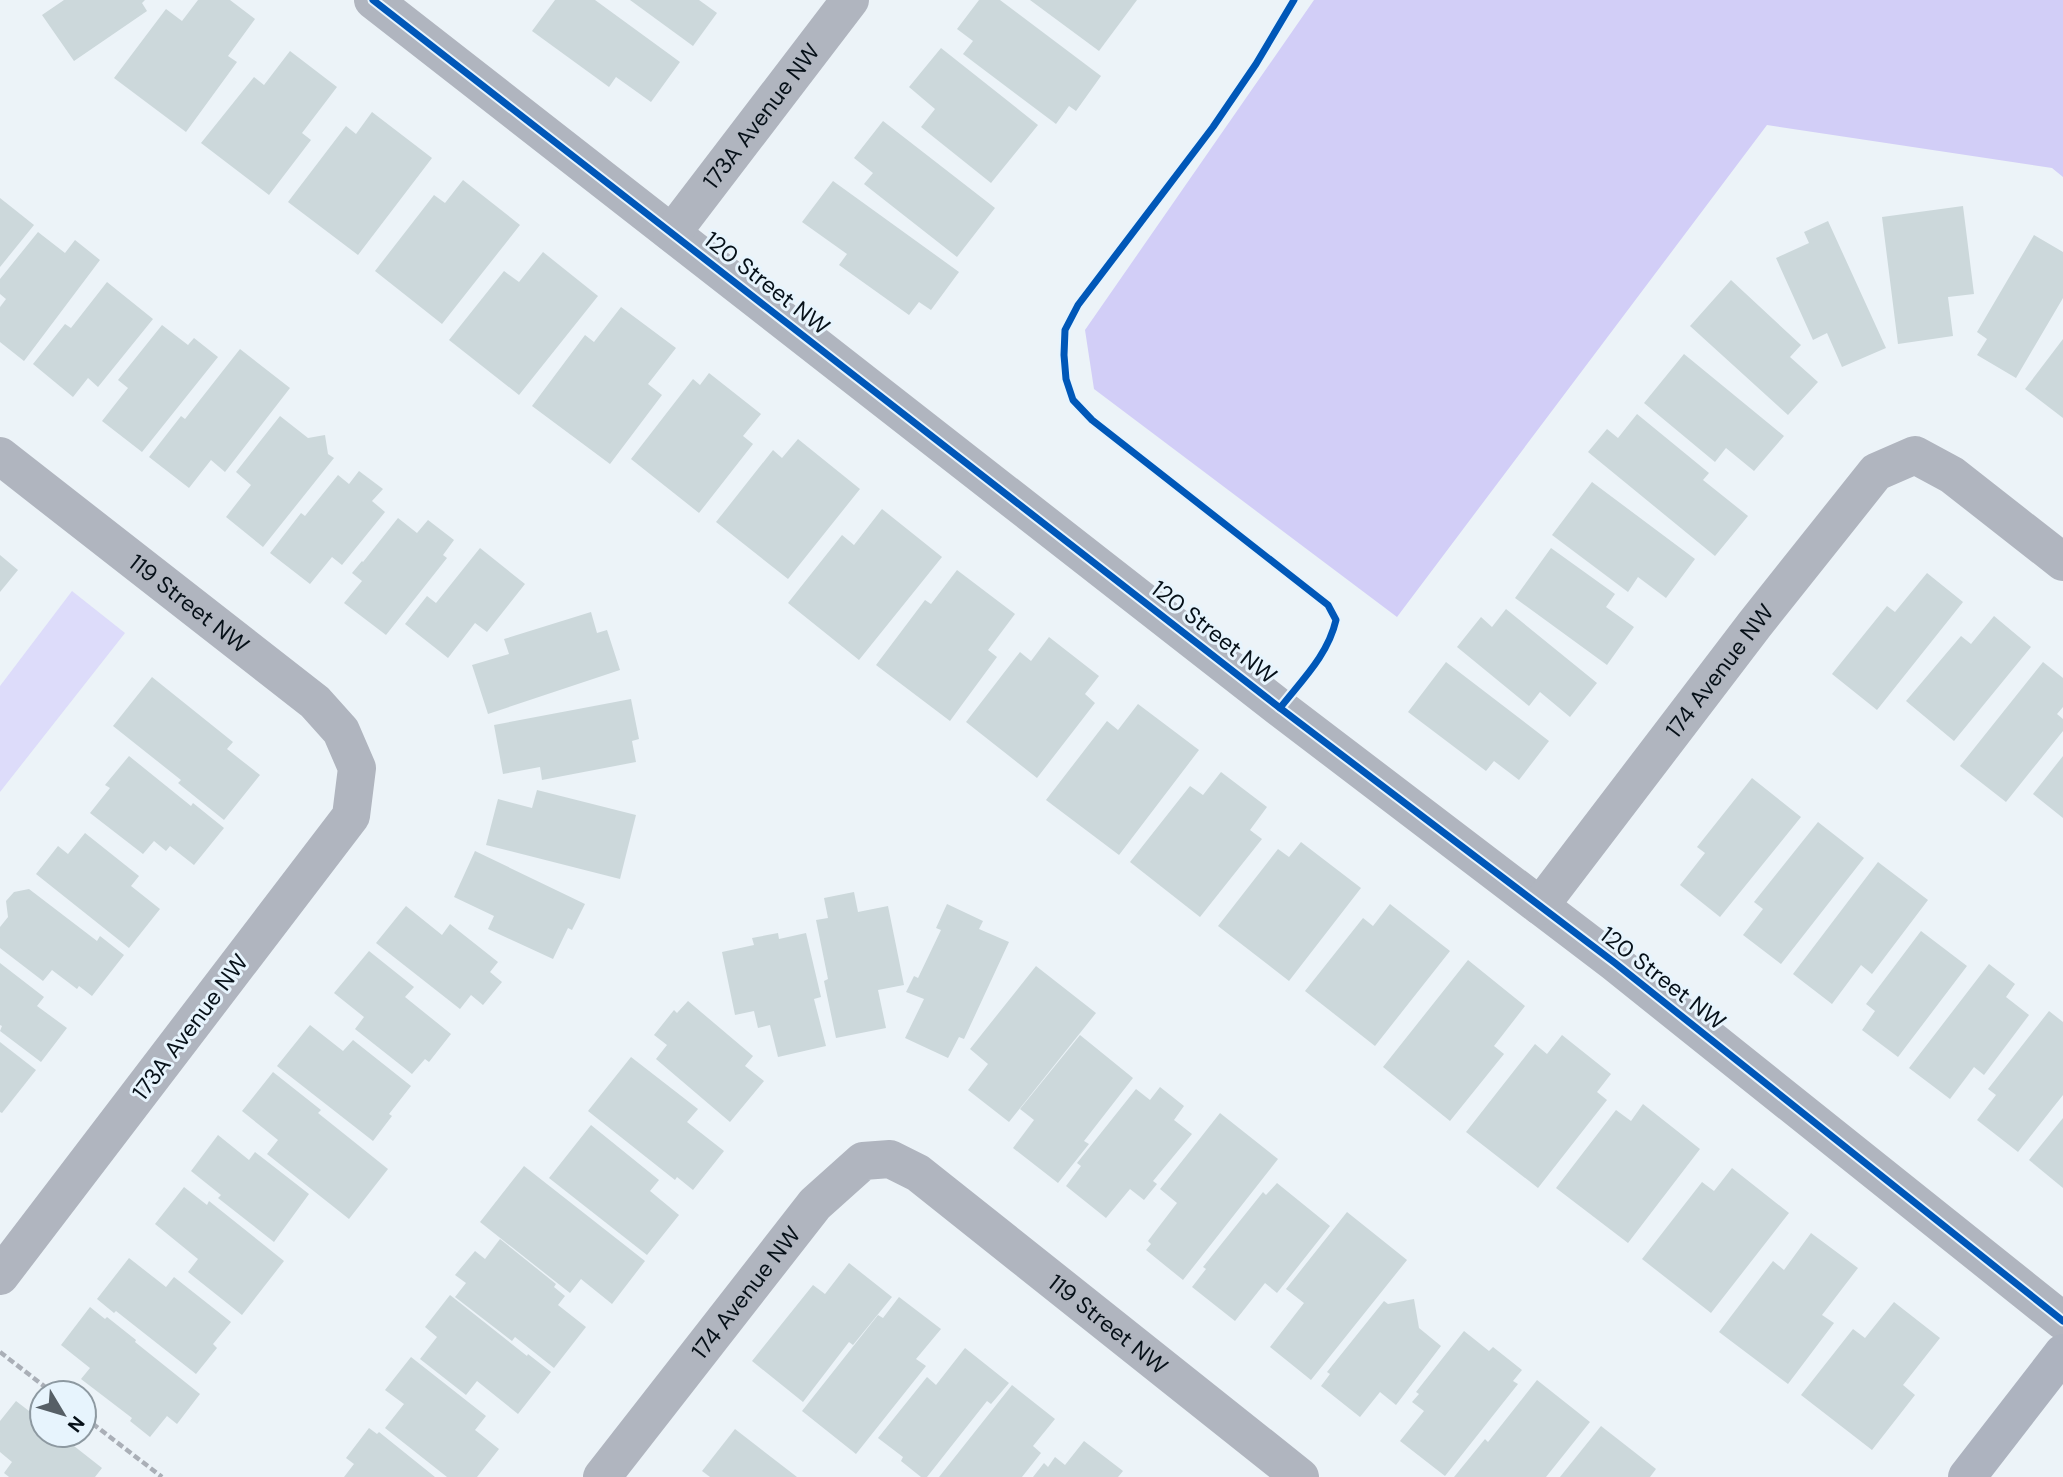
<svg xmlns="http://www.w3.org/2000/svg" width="2063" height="1477" font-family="'DM Sans',sans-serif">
  <rect width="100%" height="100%" fill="#ecf3f8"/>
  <path fill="#dddcfa" d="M72,591L125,633L0,792V686Z"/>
  <path fill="#d2cef7" d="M1314,0H2063V177L2052,168L1767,125L1397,617L1094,389L1085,330Z"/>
  <g fill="#ccd8db">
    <path d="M64,0H145L142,3L147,11L74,61L42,15Z"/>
    <path d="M198,0H230L255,19L228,56L237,62L186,132L114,78L166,9L182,21Z"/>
    <path d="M555,0H595L680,62L651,102L616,77L609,87L532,31Z"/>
    <path d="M630,0H699L717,13L693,46Z"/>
    <path d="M979,0H1000L1101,76L1076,111L1069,106L1056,124L963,54L973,41L957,29Z"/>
    <path d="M1030,0H1137L1099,51Z"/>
    <path d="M941,48L1038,125L991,183L921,127L935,109L909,87Z"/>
    <path d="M290,51L337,87L302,133L311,140L269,195L201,143L254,77L264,85Z"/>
    <path d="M372,112L432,158L358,255L288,202L346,126L356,134Z"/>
    <path d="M883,121L995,208L957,257L864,184L873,173L854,158Z"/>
    <path d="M463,180L520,225L442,324L375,271L434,195L445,203Z"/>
    <path d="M833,181L959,272L931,310L919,302L909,315L839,265L847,254L802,222Z"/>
    <path d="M0,198L34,225L0,267Z"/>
    <path d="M1963,206L1974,294L1948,297L1953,336L1898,344L1882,217Z"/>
    <path d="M1828,221L1886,348L1842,367L1827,333L1813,340L1776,258L1809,243L1804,232Z"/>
    <path d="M38,232L65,253L75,240L100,260L24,361L0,342V307L6,299L0,294V279Z"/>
    <path d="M2034,235L2063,252V298L2016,378L1977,355L1987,339L1977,332Z"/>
    <path d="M543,252L598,296L519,395L449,340L504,271L519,282Z"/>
    <path d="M1731,280L1801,345L1790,357L1818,382L1788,415L1690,326Z"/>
    <path d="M107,282L153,319L98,387L88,378L73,397L33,364L65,324L71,328Z"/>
    <path d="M621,307L676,348L648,384L662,395L610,464L532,406L585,335L594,342Z"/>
    <path d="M162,325L188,345L194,338L218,357L142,452L102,421L128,388L118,380Z"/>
    <path d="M2063,339V418L2025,389Z"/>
    <path d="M240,349L290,388L225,472L211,460L189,488L149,457L181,416L185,419Z"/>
    <path d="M1684,354L1784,436L1754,471L1726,448L1715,462L1644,403Z"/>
    <path d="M709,373L761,414L743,436L753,444L699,513L631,459L693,379L700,385Z"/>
    <path d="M1637,414L1709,473L1703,480L1748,516L1715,556L1588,452L1607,429L1618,438Z"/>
    <path d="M280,416L308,438L325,435L328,454L334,458L263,547L226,517L251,485L236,472Z"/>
    <path d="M798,439L860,489L788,579L716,522L773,450L782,458Z"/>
    <path d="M359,471L383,489L372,501L385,512L342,565L332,557L310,584L270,553L301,513L305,516L338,475L349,484Z"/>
    <path d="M1592,482L1695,559L1666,598L1638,577L1628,592L1552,535Z"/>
    <path d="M882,509L942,557L859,660L788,603L842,535L854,545Z"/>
    <path d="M398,518L417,533L428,520L454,540L443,555L447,558L386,635L344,603L362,581L352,573L362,561L363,562Z"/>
    <path d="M480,548L525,584L487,632L475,623L448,658L405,624L427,596L436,603Z"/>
    <path d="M1551,548L1615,594L1606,607L1634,627L1607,665L1515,598Z"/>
    <path d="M0,555L18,570L0,592Z"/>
    <path d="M957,570L1015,614L988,650L997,657L950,721L876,665L925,600L931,604Z"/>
    <path d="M1927,573L1963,602L1877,710L1832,674L1887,606L1895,612Z"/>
    <path d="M1506,609L1597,683L1570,717L1540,692L1529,706L1457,647L1481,617L1492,627Z"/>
    <path d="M591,612L597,633L607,630L620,670L488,714L472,665L509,654L504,639Z"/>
    <path d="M1994,616L2031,647L1954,741L1906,701L1961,636L1971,644Z"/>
    <path d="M1049,637L1099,676L1085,694L1095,703L1037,778L966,722L1020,652L1031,661Z"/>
    <path d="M1446,662L1549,741L1519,780L1494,761L1486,771L1408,712Z"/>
    <path d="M2043,662L2063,678V707L2057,714L2063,719V731L2006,802L1960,766Z"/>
    <path d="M152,677L233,742L227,749L260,775L224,820L178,783L181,780L113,726Z"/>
    <path d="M631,699L639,739L632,741L636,762L542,780L540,767L503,774L494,725Z"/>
    <path d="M1138,704L1199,750L1119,855L1046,800L1107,721L1118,730Z"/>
    <path d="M129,756L191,806L193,803L224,828L194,865L170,846L166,851L154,841L143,854L90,813L110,788L105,785Z"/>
    <path d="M2063,756V818L2033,794Z"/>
    <path d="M1221,772L1267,807L1250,830L1262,839L1200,917L1130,862L1190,786L1203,795Z"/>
    <path d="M1752,778L1801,817L1720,917L1680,885L1705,853L1697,847Z"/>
    <path d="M537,790L636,815L620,879L486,845L498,799L532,808Z"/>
    <path d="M1818,822L1864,858L1781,964L1743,935L1763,909L1754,902Z"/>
    <path d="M85,833L139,876L131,886L160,909L129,948L36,874L58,846L68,854Z"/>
    <path d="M1301,842L1361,888L1289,981L1218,926L1278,849L1289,857Z"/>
    <path d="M475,851L585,904L572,930L568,928L553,959L488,929L494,916L454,897Z"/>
    <path d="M1878,862L1928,900L1872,974L1861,965L1832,1004L1793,974Z"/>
    <path d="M29,889L97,941L100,936L124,955L92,996L79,986L77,989L52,970L43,981L0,948V927L8,917L6,901L14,892Z"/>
    <path d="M854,892L858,912L888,906L904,985L878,990L886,1028L836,1038L824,981L828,979L816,920L828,918L824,898Z"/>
    <path d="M947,904L983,921L979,929L1009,942L964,1039L959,1037L948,1058L905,1038L924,999L906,992L914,976L918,978L941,930L936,928Z"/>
    <path d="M1390,904L1450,951L1375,1046L1305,991L1363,918L1373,926Z"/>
    <path d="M406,906L442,935L450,924L498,962L490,972L502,982L483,1005L471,995L460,1009L376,943Z"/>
    <path d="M1921,931L1967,966L1898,1057L1862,1030L1875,1011L1866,1004Z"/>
    <path d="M778,933L779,939L806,933L821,997L814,999L826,1046L778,1057L770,1025L758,1028L754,1011L735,1015L722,952L754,945L752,938Z"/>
    <path d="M369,951L414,987L405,997L451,1034L429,1062L425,1059L412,1074L355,1029L364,1017L334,993Z"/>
    <path d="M1468,960L1525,1006L1494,1046L1504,1054L1450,1121L1383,1067Z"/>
    <path d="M0,963L44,997L37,1006L67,1028L41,1062L0,1031L2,1026L0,1025Z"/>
    <path d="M1989,964L2015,984L2006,997L2029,1015L1984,1075L1974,1067L1950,1099L1909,1068Z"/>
    <path d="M1036,966L1096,1013L1009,1122L968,1090L988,1064L970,1049Z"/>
    <path d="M688,1001L753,1056L745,1066L764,1081L730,1122L656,1059L667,1045L654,1035L674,1010L677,1013Z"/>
    <path d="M2049,1011L2063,1022V1095L2018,1152L1977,1120L1996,1095L1988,1089Z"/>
    <path d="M310,1025L343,1051L353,1040L411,1086L389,1114L392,1116L373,1141L277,1066Z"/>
    <path d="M1080,1035L1133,1078L1084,1141L1089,1144L1058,1183L1013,1148L1034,1120L1020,1109Z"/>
    <path d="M1562,1035L1611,1074L1597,1092L1607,1100L1538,1188L1466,1132L1535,1044L1547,1054Z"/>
    <path d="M0,1042L36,1070L2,1113L0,1112Z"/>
    <path d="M631,1057L698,1109L687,1122L724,1151L693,1190L677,1177L675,1180L588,1111Z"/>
    <path d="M273,1072L321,1110L318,1113L388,1169L349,1219L267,1154L278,1140L242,1111Z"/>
    <path d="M1160,1087L1184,1106L1174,1120L1192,1134L1153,1181L1157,1184L1144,1200L1130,1189L1106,1218L1066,1186L1081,1166L1077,1163L1136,1089L1150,1100Z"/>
    <path d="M1643,1104L1700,1149L1628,1243L1556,1188L1616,1110L1631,1121Z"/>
    <path d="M1220,1113L1278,1159L1183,1280L1146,1250L1151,1244L1148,1241L1177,1203L1160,1189Z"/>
    <path d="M2063,1118V1188L2029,1160Z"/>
    <path d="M591,1125L659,1180L650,1191L679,1215L647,1255L549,1178Z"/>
    <path d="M218,1135L249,1160L255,1152L309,1194L274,1242L218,1198L221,1195L191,1171Z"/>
    <path d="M524,1166L645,1261L612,1304L581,1279L570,1293L480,1222Z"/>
    <path d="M1732,1168L1789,1213L1711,1313L1642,1259L1702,1182L1714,1191Z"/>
    <path d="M1277,1183L1330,1226L1277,1293L1265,1283L1235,1321L1192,1287L1206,1269L1203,1267L1263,1192L1266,1195Z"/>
    <path d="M184,1187L207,1205L209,1201L284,1261L242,1315L188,1272L198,1259L155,1224Z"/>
    <path d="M1347,1212L1407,1260L1311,1380L1270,1347L1304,1303L1286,1289Z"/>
    <path d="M1811,1233L1858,1268L1822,1315L1834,1323L1788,1384L1719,1332L1773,1261L1784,1270Z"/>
    <path d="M500,1239L556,1284L554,1287L565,1296L558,1305L586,1327L554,1368L515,1337L512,1341L455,1297L466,1283L455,1275L475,1251L485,1259Z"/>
    <path d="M129,1258L166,1287L174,1277L231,1322L213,1344L217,1348L196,1374L116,1311L114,1313L97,1299Z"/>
    <path d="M849,1263L892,1297L853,1345L849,1342L803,1402L752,1361L813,1285L825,1294Z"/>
    <path d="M450,1295L527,1356L528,1354L551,1372L518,1414L477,1381L466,1395L420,1359L437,1337L425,1327Z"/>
    <path d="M899,1297L941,1329L916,1359L926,1366L856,1454L802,1411L878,1315L883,1318Z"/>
    <path d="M1414,1299L1419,1328L1441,1346L1396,1405L1380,1392L1360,1417L1321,1386L1330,1374L1327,1372L1384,1301L1388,1304Z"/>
    <path d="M1894,1302L1940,1338L1903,1385L1915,1395L1872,1450L1801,1395L1853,1329L1865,1338Z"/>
    <path d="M90,1307L105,1319L107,1317L136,1340L135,1342L200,1394L177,1424L167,1416L150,1437L130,1421L132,1418L81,1379L90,1368L61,1345Z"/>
    <path d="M1464,1331L1489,1351L1493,1347L1522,1370L1513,1381L1518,1384L1445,1476L1400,1441L1424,1411L1412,1402L1419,1394L1416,1392Z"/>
    <path d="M965,1348L1009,1383L991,1404L987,1401L927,1477H921L901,1461L903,1457L878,1438L927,1377L936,1385Z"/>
    <path d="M411,1357L486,1416L475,1430L499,1449L477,1477H447L385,1428L404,1404L385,1390Z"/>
    <path d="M1537,1380L1590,1422L1546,1477H1454L1485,1439L1488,1442Z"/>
    <path d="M1012,1385L1055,1419L1033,1446L1041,1453L1022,1477H939Z"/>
    <path d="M16,1401L42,1421V1435H60L102,1468L95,1477H9L4,1473L12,1462L0,1452V1421Z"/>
    <path d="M1601,1426L1656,1469L1650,1477H1560Z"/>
    <path d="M369,1428L377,1434L379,1432L435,1477H344L354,1464L346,1458Z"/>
    <path d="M735,1429L797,1477H710L702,1471Z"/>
    <path d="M1084,1441L1123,1471L1118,1477H1033L1044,1463L1048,1467L1055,1457L1065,1465Z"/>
  </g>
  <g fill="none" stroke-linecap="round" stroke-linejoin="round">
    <g stroke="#aaafb7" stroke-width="4.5" stroke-dasharray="7 3.5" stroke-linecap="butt">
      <path d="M0,1352L53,1393"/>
      <path d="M84,1417L162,1477"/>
    </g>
    <g stroke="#b0b5bf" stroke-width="38">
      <path d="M373,0L1280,708L1615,963L2063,1321"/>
      <path id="s1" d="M672,233L850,0"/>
      <path id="s2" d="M0,456L315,702L341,731L357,768L351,816L0,1276"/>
      <path id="s3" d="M1540,906L1755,624L1876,472L1915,455L1952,475L2063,562"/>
      <path id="s4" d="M602,1477L815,1204L863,1161L890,1159L918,1173L1300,1477"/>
    </g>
    <path stroke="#adb3bf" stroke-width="38" d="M1967,1477L2063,1353"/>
    <g stroke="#e7f4fd" stroke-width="11">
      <g id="cycleway">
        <path d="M373,0L1280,708L1615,963L2063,1321"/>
        <path d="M1280,708C1302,680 1328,655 1336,620L1328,605L1092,420L1073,400L1066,379L1064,355L1065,330L1078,305L1213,127L1256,64L1294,0"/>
      </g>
    </g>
    <use href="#cycleway" stroke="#0057b8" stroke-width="7"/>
  </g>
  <g text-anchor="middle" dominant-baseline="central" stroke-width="6" stroke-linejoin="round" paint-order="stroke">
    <g font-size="23" fill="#061018" stroke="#e7f4fd">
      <text stroke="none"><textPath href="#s1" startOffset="147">173A Avenue NW</textPath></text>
      <text transform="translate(767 283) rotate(38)">120 Street NW</text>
      <text stroke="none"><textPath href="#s2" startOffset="240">119 Street NW</textPath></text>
      <text transform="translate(1214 632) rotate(38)">120 Street NW</text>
      <text stroke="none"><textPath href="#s3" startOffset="296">174 Avenue NW</textPath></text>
      <text transform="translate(1663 978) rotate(38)">120 Street NW</text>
      <text transform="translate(190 1027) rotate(-53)">173A Avenue NW</text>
      <text stroke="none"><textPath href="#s4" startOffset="234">174 Avenue NW</textPath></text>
      <text stroke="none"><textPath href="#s4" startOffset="712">119 Street NW</textPath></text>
    </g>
  </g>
  <g transform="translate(63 1414) rotate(128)"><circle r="33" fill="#e7f4fd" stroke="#8d99a1" stroke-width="2"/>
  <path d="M0-5L12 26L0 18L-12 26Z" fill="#565f66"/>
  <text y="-10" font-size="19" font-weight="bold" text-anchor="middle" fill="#061018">N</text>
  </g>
</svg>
